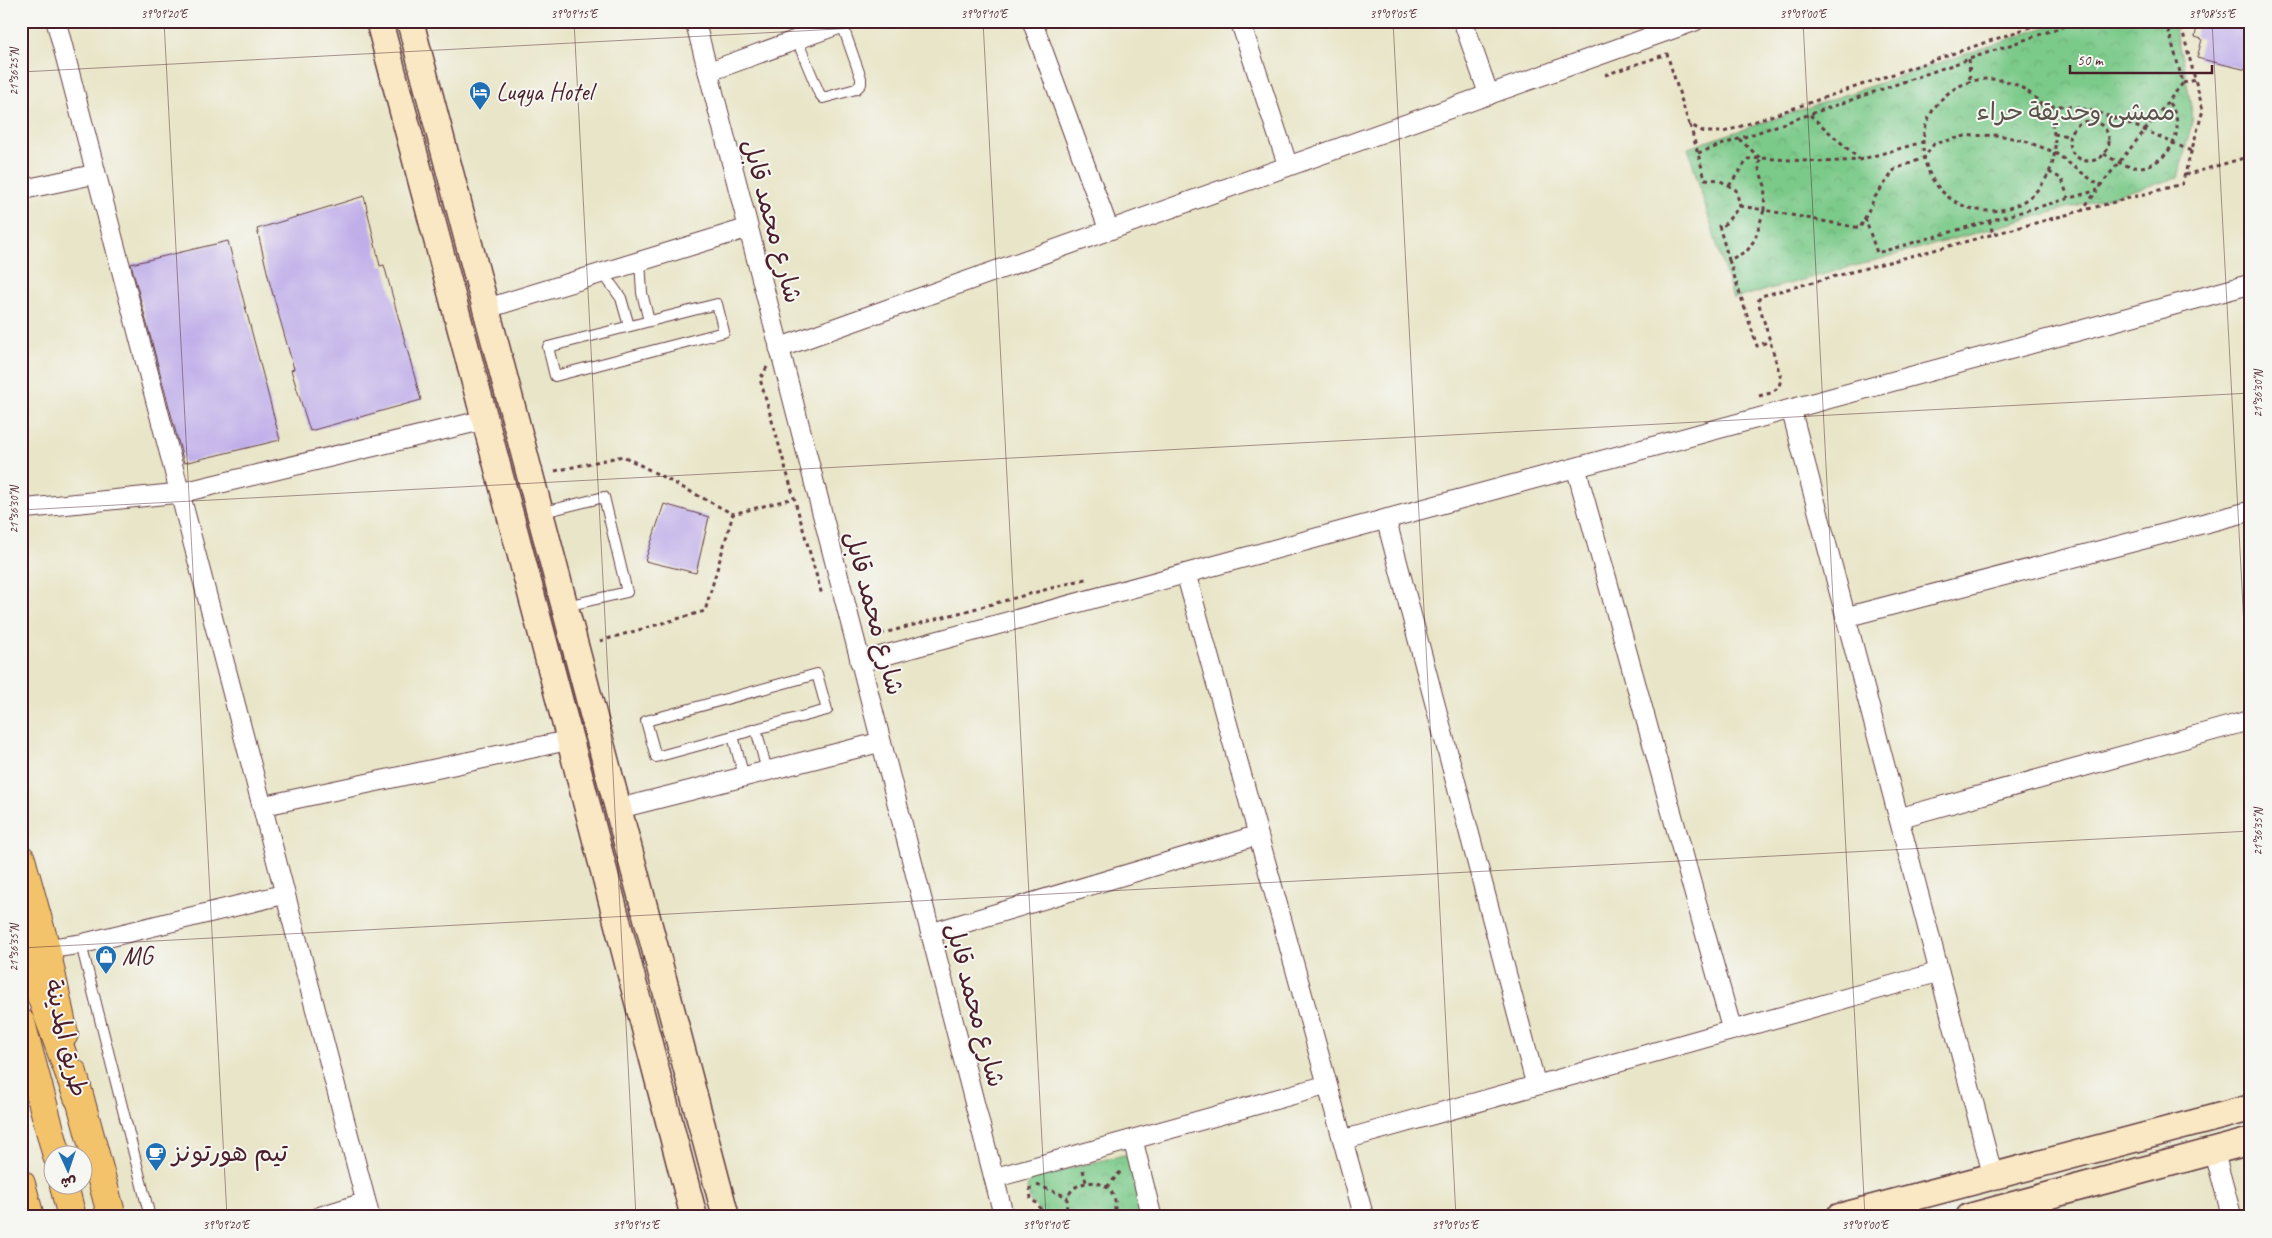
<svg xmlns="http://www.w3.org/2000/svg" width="2272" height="1238" font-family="Caveat,'Playpen Sans Arabic',sans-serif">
  <defs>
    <pattern id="park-crowns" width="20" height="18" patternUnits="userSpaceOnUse" patternTransform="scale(1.25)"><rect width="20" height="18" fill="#7bca8a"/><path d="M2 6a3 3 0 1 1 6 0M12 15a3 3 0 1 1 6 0" fill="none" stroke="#6cad77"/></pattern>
  </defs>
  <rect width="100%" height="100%" fill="#f6f6f2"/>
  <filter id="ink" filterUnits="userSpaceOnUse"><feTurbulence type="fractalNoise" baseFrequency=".02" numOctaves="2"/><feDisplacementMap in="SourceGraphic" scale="10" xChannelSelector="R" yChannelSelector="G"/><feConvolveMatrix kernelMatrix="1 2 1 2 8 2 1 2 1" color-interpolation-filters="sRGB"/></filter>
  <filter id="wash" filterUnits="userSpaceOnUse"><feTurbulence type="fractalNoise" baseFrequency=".0096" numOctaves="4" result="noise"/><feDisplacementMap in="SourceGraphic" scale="20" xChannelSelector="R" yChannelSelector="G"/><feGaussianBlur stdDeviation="1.12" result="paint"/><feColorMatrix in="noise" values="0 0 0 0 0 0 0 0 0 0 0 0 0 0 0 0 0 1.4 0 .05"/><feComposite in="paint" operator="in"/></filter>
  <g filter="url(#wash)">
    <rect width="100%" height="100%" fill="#e9e5c8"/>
    <g fill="url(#park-crowns)" stroke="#62745a">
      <path d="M2063,21H2173L2184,66L2193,118L2178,178L1733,299L1688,148Z"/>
      <path d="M1128,1154L1150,1217H1039L1037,1207L1031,1203L1027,1188L1033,1177Z"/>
    </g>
    <g id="blocks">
      <g fill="#c0aee9">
        <path d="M2198,21H2251V71L2197,58L2202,39L2195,37Z"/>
        <path d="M364,196L380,266L384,265L421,400L310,431L291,370L294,369L270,284L257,229Z"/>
        <path d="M228,241L280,440L184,463L131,264Z"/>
        <path d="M664,504L709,517L696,573L645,561Z"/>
      </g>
    </g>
  </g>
  <g filter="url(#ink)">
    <use href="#blocks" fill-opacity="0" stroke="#623d43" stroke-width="1"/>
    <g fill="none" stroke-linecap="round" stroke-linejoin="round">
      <g stroke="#623d43" stroke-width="12">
        <g id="lane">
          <path d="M797,40L819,93L823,98L856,89L861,84V78L842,24"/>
          <path d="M640,261L642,293L649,321"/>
          <path d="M603,273L621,298L629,326"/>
          <path d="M717,304L724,332L555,376L548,347Z"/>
          <path d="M540,513L604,497L627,592L566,606"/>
          <path d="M733,736L756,729"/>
          <path d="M744,777L733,736L656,757L646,721L817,674L827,710L756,729L767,771"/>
          <path d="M81,944L150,1217"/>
        </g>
      </g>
      <g stroke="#623d43" stroke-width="21">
        <g id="street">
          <path d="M56,21L370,1217"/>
          <path d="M695,21L1004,1217"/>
          <path d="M1032,21L1109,230"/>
          <path d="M1240,21L1288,166"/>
          <path d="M1463,21L1489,95"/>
          <path d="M708,72L848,21"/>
          <path d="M21,190L96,174"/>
          <path d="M485,309L748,228"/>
          <path d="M779,348L1695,21"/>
          <path d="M1791,409L1993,1176"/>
          <path d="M1576,468L1732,1030"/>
          <path d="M21,509L180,493L484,420"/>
          <path d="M1386,519L1536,1085"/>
          <path d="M1186,574L1364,1217"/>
          <path d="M1846,617L2251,511"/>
          <path d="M860,662L2251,284"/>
          <path d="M262,806L570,740"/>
          <path d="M617,809L881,742"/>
          <path d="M1899,818L2251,720"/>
          <path d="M931,933L1258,835"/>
          <path d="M46,949L81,944L285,894"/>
          <path d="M1133,1140L1152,1217"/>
          <path d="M1343,1140L1939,972"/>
          <path d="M2214,1151L2232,1217"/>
          <path d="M994,1178L1327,1085"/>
          <path d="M318,1217L366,1202"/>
        </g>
      </g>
      <g stroke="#623d43" stroke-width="29">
        <g id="secondary">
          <path d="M379,21L570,740L694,1217"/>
          <path d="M410,21L726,1217"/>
          <path d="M1839,1217L2251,1108"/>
          <path d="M1969,1217L2251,1141"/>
        </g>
      </g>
      <g stroke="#623d43" stroke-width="30">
        <g id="primary">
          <path d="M21,859L46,949L64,1034"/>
          <path d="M73,1073L112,1217"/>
        </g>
      </g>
      <g stroke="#623d43" stroke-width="30">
        <g id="highway">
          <path d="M21,941L78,1097"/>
          <path d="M21,1023L57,1156"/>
          <path d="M21,1184L30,1217"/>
          <path d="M64,1186L72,1217"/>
        </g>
      </g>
      <g stroke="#623d43" stroke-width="3" stroke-dasharray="4 4" stroke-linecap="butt">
        <path d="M1969,59L1970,82"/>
        <path d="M1605,75L1667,54L1689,124L1704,132H1724L2048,21"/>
        <circle cx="1989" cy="145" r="66"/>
        <path d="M2183,83L2196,80"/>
        <path d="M2043,108C2080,96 2156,136 2191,151"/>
        <path d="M1810,115L1859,159"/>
        <circle cx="2089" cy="141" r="20"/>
        <path d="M1690,125L1705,179L1719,180L1736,190L1740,206L1724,225L1719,226L1729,260L1747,251L1755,239L1764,210L1860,228L1875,197L1895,169L1924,158L1934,144L1965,136L1998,135L2025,141L2054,152L2100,186L2183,83L2166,21"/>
        <path d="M2054,134L2069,136"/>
        <path d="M1739,139L1760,158"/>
        <path d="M1698,153L2079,21"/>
        <path d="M2104,154C2113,159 2123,166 2133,167C2167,170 2191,128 2168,102"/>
        <path d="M2049,172L2062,179L2068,198"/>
        <path d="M2185,175L2251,156"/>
        <path d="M1729,186L1748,159L1761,158"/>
        <path d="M1740,206L1764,210L1765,186L1758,166L1761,158L1823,162L1859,160L1923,142"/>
        <path d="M2081,211L2097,191"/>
        <path d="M1865,218L1877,253L2098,190"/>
        <path d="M1989,220L1993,234"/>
        <path d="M1729,260L1757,346L1770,341"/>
        <path d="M767,367L760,379L822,595"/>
        <path d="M1759,396L1771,393L1779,387L1781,378L1758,301L1761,296L2182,184L2203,110L2180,21"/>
        <path d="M555,471L623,456L733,514"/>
        <path d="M873,636L1089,578"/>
        <path d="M600,641L705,611L733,514L794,498"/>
        <path d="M1083,1170L1086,1182"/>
        <path d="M1037,1185L1068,1197"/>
        <path d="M1030,1187L1031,1200L1039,1204L1042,1217"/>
        <path d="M1107,1187L1122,1170"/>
        <path d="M1069,1217C1052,1172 1129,1170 1113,1217"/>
      </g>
      <use href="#lane" stroke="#fff" stroke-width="10"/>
      <use href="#street" stroke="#fff" stroke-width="19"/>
      <use href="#secondary" stroke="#fae7c3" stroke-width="26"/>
      <use href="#primary" stroke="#f2c36a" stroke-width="28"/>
      <use href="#highway" stroke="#f2c36a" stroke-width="28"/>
    </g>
  </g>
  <path fill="none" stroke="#4a1f2b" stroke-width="1" stroke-opacity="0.45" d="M164,21L227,1217M574,21L636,1217M983,21L1046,1217M1393,21L1456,1217M1803,21L1865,1217M2212,21L2251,758M21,72L990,21M21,510L2251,393M21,948L2251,831"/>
  <defs>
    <g id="hotel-pin" transform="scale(1.125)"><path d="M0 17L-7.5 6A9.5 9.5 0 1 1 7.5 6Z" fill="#1f6fb2" stroke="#f6f6f2"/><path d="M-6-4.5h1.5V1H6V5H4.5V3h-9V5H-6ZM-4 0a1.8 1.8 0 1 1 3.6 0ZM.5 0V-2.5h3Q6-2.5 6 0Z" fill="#fff"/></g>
    <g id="shop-pin" transform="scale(1.125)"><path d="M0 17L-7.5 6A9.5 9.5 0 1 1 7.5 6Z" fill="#1f6fb2" stroke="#f6f6f2"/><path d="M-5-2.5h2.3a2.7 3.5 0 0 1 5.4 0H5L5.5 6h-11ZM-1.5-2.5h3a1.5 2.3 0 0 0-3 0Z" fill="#fff"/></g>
    <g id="cafe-pin" transform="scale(1.125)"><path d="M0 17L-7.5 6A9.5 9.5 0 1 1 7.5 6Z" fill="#1f6fb2" stroke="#f6f6f2"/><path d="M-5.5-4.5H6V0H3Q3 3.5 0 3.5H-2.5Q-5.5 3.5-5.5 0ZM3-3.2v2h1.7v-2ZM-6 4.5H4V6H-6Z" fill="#fff"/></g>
  </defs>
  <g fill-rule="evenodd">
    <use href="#hotel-pin" x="480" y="92"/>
    <use href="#shop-pin" x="106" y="956"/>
    <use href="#cafe-pin" x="156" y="1153"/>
  </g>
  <g text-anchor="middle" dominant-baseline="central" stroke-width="4" stroke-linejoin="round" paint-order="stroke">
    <g font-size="25" fill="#4a1f2b" stroke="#f6f6f2" text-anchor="start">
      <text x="496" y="92">Luqya Hotel</text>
      <text x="122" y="956">MG</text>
      <text x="172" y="1153">تيم هورتونز</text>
    </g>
    <g font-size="25" fill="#595248" stroke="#f6f6f2">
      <text x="2076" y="112">ممشى وحديقة حراء</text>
    </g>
    <g font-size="25" fill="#4a1f2b" stroke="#f6f6f2">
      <text transform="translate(772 221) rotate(75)">شارع محمد قابل</text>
      <text transform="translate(874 613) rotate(75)">شارع محمد قابل</text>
      <text transform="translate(975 1005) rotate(75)">شارع محمد قابل</text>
      <text transform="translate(66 1038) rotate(77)">طريق المدينة</text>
    </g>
  </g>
  <rect width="2272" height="1238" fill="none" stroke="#f6f6f2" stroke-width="55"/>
  <g transform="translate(68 1170) rotate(177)"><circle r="24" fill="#f6f6f2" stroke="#b1a0a2"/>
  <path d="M0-4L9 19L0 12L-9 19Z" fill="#1f6fb2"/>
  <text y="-8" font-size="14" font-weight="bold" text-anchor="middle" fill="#4a1f2b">ش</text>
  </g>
  <path d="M2070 65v8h142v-8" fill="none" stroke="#4a1f2b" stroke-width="2.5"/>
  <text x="2077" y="65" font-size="15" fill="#4a1f2b" stroke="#f6f6f2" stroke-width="4" paint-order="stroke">50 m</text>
  <rect x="28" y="28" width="2216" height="1182" fill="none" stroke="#4a1f2b" stroke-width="2"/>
  <g font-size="12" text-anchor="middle" fill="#4a1f2b">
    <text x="164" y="18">39°09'20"E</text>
    <text x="574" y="18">39°09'15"E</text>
    <text x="984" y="18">39°09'10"E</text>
    <text x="1393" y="18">39°09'05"E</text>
    <text x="1803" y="18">39°09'00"E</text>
    <text x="2212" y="18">39°08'55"E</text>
    <text transform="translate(14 72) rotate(-90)" y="4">21°36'25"N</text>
    <text transform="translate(2258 394) rotate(-90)" y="4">21°36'30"N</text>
    <text transform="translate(14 510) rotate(-90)" y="4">21°36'30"N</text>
    <text transform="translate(2258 832) rotate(-90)" y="4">21°36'35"N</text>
    <text transform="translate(14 948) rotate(-90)" y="4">21°36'35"N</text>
    <text x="226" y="1229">39°09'20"E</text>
    <text x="636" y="1229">39°09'15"E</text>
    <text x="1046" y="1229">39°09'10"E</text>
    <text x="1455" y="1229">39°09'05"E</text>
    <text x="1865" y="1229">39°09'00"E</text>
  </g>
</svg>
